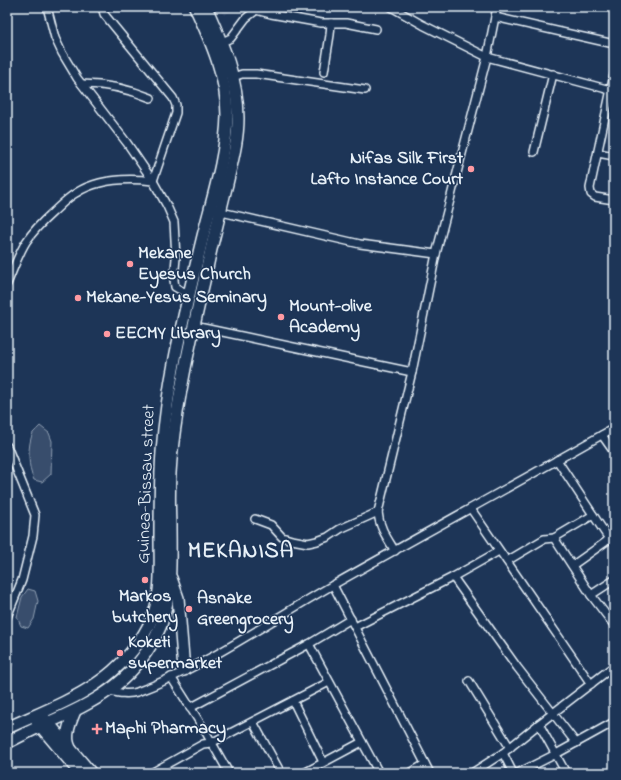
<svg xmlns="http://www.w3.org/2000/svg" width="621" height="780" font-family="'Indie Flower',sans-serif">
  <rect width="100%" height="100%" fill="#1d3557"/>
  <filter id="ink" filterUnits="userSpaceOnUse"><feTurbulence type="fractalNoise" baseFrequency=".025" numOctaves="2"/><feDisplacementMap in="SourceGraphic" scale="8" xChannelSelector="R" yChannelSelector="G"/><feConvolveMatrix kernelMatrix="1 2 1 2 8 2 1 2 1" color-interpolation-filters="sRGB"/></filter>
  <g filter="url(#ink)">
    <path fill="#2a4162" d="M219,7H240L224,15Z"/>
    <g fill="#374d6c" stroke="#909fb2">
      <path d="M40,426L49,433L52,441L51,474L42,482L34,480C28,469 27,445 33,433C35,431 38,428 40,426Z"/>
      <path d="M28,589L35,591L38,601L34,619L28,628L21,626L17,617L22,597Z"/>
    </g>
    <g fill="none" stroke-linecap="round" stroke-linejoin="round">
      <g stroke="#e8f1f8" stroke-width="10">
        <g id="minor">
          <path d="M47,7L55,38L62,53L77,78L127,143L153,181L167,206L174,222L176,258L174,280L175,287L182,291L190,293"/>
          <path d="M102,7L104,14L173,98L176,105V113L153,181"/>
          <path d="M391,7L423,25L487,57L614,91"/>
          <path d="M256,10L271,14L321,23H346L376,29"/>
          <path d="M495,17L614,44"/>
          <path d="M222,42L231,38L246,18L259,8"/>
          <path d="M324,72L330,35L331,23"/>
          <path d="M614,75L590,188L591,194L595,197L614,200"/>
          <path d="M233,77L242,74H256L365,90"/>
          <path d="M82,84C106,84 129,89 151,98"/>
          <path d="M534,152L553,74"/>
          <path d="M598,153L614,156"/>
          <path d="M217,211L360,244L436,254"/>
          <path d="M7,284C13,270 18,255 26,242C33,231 42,222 52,213C60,206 67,198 76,193C98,179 128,178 153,181"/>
          <path d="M194,326L412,372"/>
          <path d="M602,435L614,452"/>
          <path d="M7,446L35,515L33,536L22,580L7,617"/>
          <path d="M557,460L609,539"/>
          <path d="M471,509L591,684"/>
          <path d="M255,519L271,525L282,537L292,540L308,543L317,541L328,537L340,529L378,512"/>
          <path d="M554,538L591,595L614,625"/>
          <path d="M395,551C387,538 379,527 378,512L412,372L436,254L487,57L497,7"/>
          <path d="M507,561L544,539L554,538L593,515"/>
          <path d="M573,565L614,536"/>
          <path d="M453,577L517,667L576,743"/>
          <path d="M333,585L430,773"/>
          <path d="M591,595L614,580"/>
          <path d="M355,627L453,577L499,551"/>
          <path d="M309,644L379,773"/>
          <path d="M7,647L8,660L7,667"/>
          <path d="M171,677L204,729L229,773"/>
          <path d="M469,681L510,748"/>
          <path d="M110,691C119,693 128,695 137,692C207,666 269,621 333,585C427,532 521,481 614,428"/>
          <path d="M293,701L323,762"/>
          <path d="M190,708L309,644L351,619"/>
          <path d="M253,722L281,773"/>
          <path d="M539,724L566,773"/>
          <path d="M503,753L513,773"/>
          <path d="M151,773L203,744L211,743L329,682"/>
          <path d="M304,773L362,742"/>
          <path d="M410,773L425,764"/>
          <path d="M472,773L503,753L539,724L614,666"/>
          <path d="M518,773L556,754L614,722"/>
        </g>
      </g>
      <g stroke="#e8f1f8" stroke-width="14">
        <g id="primary">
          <path d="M171,578L178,598L184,670"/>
          <path d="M45,719L91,773"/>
          <path d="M37,722L80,773"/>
          <path d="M7,728C64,702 118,685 149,625C163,598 160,568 160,538C160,509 160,480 162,452C167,379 186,307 203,236C213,196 226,156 227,116C227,77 211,41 195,7"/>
          <path d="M7,743C67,710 121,702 156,636C173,604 170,560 170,525C169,500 169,474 172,450C178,396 190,343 202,290C206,274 209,257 213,241C218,222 222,203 227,184C232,162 238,141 238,118C238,78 222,43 206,7"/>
          <path d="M70,748C64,736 70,723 75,711"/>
        </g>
      </g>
      <use href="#minor" stroke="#1d3557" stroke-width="7"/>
      <use href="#primary" stroke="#1d3557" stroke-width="11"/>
    </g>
  </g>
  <g fill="#ff9aa2" stroke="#1d3557" stroke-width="1.5">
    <circle cx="471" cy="169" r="4"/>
    <circle cx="130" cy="264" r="4"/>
    <circle cx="78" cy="298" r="4"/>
    <circle cx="281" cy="317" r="4"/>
    <circle cx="107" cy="334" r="4"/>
    <circle cx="145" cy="580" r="4"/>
    <circle cx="189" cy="609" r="4"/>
    <circle cx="120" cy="653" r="4"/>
    <path d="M95 723h4v4h4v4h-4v4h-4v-4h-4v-4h4z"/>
  </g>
  <g text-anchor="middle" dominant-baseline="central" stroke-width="3" stroke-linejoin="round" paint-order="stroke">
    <g font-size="18" font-weight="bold" fill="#e8f1f8" stroke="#1d3557" text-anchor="start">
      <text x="463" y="159" text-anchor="end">Nifas Silk First<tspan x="463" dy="21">Lafto Instance Court</tspan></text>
      <text x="138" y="254">Mekane<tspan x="138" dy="21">Eyesus Church</tspan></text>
      <text x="86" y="298">Mekane-Yesus Seminary</text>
      <text x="289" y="307">Mount-olive<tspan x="289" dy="21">Academy</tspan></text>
      <text x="115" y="334">EECMY Library</text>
      <text x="145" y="597" text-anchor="middle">Markos<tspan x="145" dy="21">butchery</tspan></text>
      <text x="197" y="599">Asnake<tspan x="197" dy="21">Greengrocery</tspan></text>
      <text x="128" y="643">Koketi<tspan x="128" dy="21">supermarket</tspan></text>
      <text x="105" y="729">Maphi Pharmacy</text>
    </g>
    <g font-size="18" fill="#e8f1f8" stroke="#1d3557">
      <text transform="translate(147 484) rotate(-88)">Guinea-Bissau street</text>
    </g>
    <g font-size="22" font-weight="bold" letter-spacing="1" fill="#e8f1f8" stroke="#1d3557">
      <text x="241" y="552">MEKANISA</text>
    </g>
  </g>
  <rect width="621" height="780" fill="none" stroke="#1d3557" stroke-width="24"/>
  <rect x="12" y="12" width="597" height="756" fill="none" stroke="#e8f1f8" stroke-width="1.5" filter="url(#ink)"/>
</svg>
